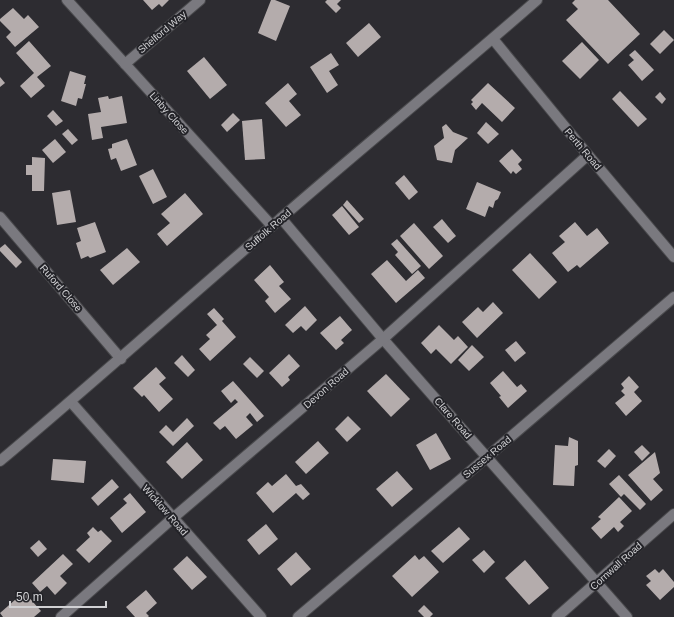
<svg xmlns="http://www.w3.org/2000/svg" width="674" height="617" font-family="Arial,sans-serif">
  <rect width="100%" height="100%" fill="#2d2c31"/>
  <g fill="#b4acac">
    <path d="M143,0H169L162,7L159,4L152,10Z"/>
    <path d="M271,0H275L290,6L276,41L258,33Z"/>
    <path d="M327,0H341L337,4L341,8L336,13L325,2Z"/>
    <path d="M575,0H608L640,34L608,64L566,20L578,9L572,3Z"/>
    <path d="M13,8L24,19L28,15L39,27L15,47L6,37L11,32L0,21V19Z"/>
    <path d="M369,23L381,37L358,57L346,43Z"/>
    <path d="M664,30L674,40L660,54L650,44Z"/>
    <path d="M29,41L51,66L37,77L45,86L31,98L20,86L34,73L16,53Z"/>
    <path d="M582,42L599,60L580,79L562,61Z"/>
    <path d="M635,50L654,70L642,81L628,65L634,60L629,55Z"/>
    <path d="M331,53L339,65L329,71L338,85L327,93L310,67Z"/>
    <path d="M204,57L227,85L210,99L187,71Z"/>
    <path d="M70,71L86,76L84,84H86L82,99L78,98L76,106L61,101Z"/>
    <path d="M0,77L5,83L0,87Z"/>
    <path d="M288,83L297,94L289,101L301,115L286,127L265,103Z"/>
    <path d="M488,83L515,108L502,122L482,103L476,110L471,104L473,102L471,100Z"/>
    <path d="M620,91L647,119L638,127L612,99Z"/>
    <path d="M660,92L666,99L662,104L655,97Z"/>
    <path d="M108,96L109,99L122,96L127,123L101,127L103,138L92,140L88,114L101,112L98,98Z"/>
    <path d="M53,110L63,121L56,126L47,116Z"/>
    <path d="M233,113L240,120L227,132L221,125Z"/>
    <path d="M262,119L265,159L245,160L242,121Z"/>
    <path d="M486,122L499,134L488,144L477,133Z"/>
    <path d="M446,124L453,132L468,138L455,150L452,163L437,160L434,146L444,138L442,127Z"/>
    <path d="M68,129L78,140L72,145L62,134Z"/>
    <path d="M55,139L66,152L53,163L42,150Z"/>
    <path d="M127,139L137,165L121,171L116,158L111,160L108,149L112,148V144Z"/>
    <path d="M512,149L522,160L518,164L522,169L516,174L513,171L511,174L499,161Z"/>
    <path d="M32,157L45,158L44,191H32V175H26V165H32Z"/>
    <path d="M153,169L167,197L153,204L139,176Z"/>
    <path d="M404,175L418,192L409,200L395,183Z"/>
    <path d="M477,182L501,192L498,199L495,201L493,208L489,206L485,217L466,209Z"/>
    <path d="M70,190L76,222L57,225L52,193Z"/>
    <path d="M185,193L203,214L167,246L157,234L170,223L161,214Z"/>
    <path d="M347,200L364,219L359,223L343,205Z"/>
    <path d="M342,206L359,227L349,235L332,215Z"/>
    <path d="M442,219L456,236L448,243L433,227Z"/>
    <path d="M95,222L106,252L90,258L88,256L81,259L76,243L81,241L77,228Z"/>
    <path d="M575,222L587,236L597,228L609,243L580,268L577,265L568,272L552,253L565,242L559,236Z"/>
    <path d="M414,223L443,256L429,269L400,236Z"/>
    <path d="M397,239L421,266L412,274L395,255L398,252L391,244Z"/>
    <path d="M5,244L22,262L16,268L0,251V248Z"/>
    <path d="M127,248L140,262L113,285L100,270Z"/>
    <path d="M530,253L557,282L539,299L512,270Z"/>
    <path d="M387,260L406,281L418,270L425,278L396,303L371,274Z"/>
    <path d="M270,265L284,282L279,286L291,299L275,313L265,301L269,297L254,280Z"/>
    <path d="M493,302L503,313L477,338L462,322L478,307L483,312Z"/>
    <path d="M305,306L317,320L306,331L301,326L293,333L285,325Z"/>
    <path d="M214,308L224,319L222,321L236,337L210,361L199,349L210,339L206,335L217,325L207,314Z"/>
    <path d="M340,316L352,330L341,340L344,343L336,350L320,333Z"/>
    <path d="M439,325L454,340L458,336L468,347L451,364L436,349L431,354L421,343Z"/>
    <path d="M516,341L526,353L515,362L505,350Z"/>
    <path d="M472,345L484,357L469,371L458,360Z"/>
    <path d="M289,354L300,366L288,377L290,380L282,387L269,373Z"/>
    <path d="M182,355L195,370L188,377L174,363Z"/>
    <path d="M250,357L264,371L257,378L243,364Z"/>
    <path d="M156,367L166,378L159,384L173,399L159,412L144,395L142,397L133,388Z"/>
    <path d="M503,371L517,387L521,384L527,391L508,408L499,397L501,396L490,383Z"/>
    <path d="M386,374L410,399L391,417L367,391Z"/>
    <path d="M629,376L639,387L634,392L642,401L626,416L615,403L625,395L621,391L624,388L621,384Z"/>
    <path d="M233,381L264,416L257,422L250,413L246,417L253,425L236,439L225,426L220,430L213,423L238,402L235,399L231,403L221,391Z"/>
    <path d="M348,416L361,429L347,442L335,429Z"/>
    <path d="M187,418L194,426L173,446L159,432L166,425L173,432Z"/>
    <path d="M436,433L451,459L430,470L416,445Z"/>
    <path d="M569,437L578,441V465L575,466L574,486L553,485L555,445L568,446Z"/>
    <path d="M318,441L329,453L306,474L295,462Z"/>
    <path d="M187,442L203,460L182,479L166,462Z"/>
    <path d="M642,445L650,453L642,461L634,452Z"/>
    <path d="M609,449L616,456L605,468L597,461Z"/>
    <path d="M655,452L660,473L653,479L663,490L651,501L628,475Z"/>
    <path d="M53,459L86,461L84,483L51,480Z"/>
    <path d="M397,471L413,489L392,507L376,489Z"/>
    <path d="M286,474L296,486L301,484L310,494L303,500L296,493L273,513L256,493L268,482L272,486Z"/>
    <path d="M619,475L646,504L640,510L624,494L621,497L609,484Z"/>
    <path d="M112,479L119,487L98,506L91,498Z"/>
    <path d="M130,493L146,512L122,533L110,518L127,503L123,499Z"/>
    <path d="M619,497L632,511L620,522L624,526L618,532L614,527L601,539L591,528L601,519L598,517Z"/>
    <path d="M266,524L278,539L259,555L247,540Z"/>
    <path d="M93,527L98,532L101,530L112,541L89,563L76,550L90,537L87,533Z"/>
    <path d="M459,527L470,539L443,563L431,551Z"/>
    <path d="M39,540L47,549L38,557L30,548Z"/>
    <path d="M484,550L495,562L484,573L472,560Z"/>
    <path d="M296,552L311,569L291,586L277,569Z"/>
    <path d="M63,554L73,564L60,576L67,583L55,595L47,586L40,592L32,583Z"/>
    <path d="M415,555L419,560L424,556L439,572L412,597L392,576Z"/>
    <path d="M187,556L207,577L192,590L173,569Z"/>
    <path d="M525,560L549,588L529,605L505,578Z"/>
    <path d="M655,569L659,573L663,569L674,582V587L660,600L646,585L651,581L646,576Z"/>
    <path d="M146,590L157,603L146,613L149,616L148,617H135L126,607Z"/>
    <path d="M24,592L41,611L34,617H3L0,613Z"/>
    <path d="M424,605L433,614L430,617H424L418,611Z"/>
  </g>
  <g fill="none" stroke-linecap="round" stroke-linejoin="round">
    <g stroke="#4a4a4d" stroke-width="12">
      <g id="minor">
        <path d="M67,0L272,226"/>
        <path d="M493,39L588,155L674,257"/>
        <path d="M125,64L200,0"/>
        <path d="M0,217L121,359"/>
        <path d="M281,218L383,339L627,617"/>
        <path d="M71,402L261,617"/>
        <path d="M61,617L173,518L383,339L588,155"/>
        <path d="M298,617L487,457L674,297"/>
        <path d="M557,617L674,514"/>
      </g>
    </g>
    <g stroke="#4a4a4d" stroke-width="12">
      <path id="tertiary" d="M0,461C92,384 181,304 272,226C359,150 449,77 537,0"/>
    </g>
    <use href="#minor" stroke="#7a797f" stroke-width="10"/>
    <use href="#tertiary" stroke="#7a797f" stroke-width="10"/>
  </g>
  <g text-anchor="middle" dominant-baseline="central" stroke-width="4" stroke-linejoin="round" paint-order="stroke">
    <g font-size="10" fill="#d1d1d4" stroke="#232328">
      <text transform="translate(162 32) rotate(-40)">Shelford Way</text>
      <text transform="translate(169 113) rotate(48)">Linby Close</text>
      <text transform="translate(583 149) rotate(50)">Perth Road</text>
      <text transform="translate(268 230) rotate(-41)">Suffolk Road</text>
      <text transform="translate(61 288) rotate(49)">Ruford Close</text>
      <text transform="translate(326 388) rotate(-41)">Devon Road</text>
      <text transform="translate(453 418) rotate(49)">Clare Road</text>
      <text transform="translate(487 457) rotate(-40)">Sussex Road</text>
      <text transform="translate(165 510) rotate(49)">Wicklow Road</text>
      <text transform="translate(616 566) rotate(-42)">Cornwall Road</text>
    </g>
  </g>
  <path d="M10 601v6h96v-6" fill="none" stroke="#d1d1d4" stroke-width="2"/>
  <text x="16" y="601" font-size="12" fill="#d1d1d4" stroke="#232328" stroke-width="3" paint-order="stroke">50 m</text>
</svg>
